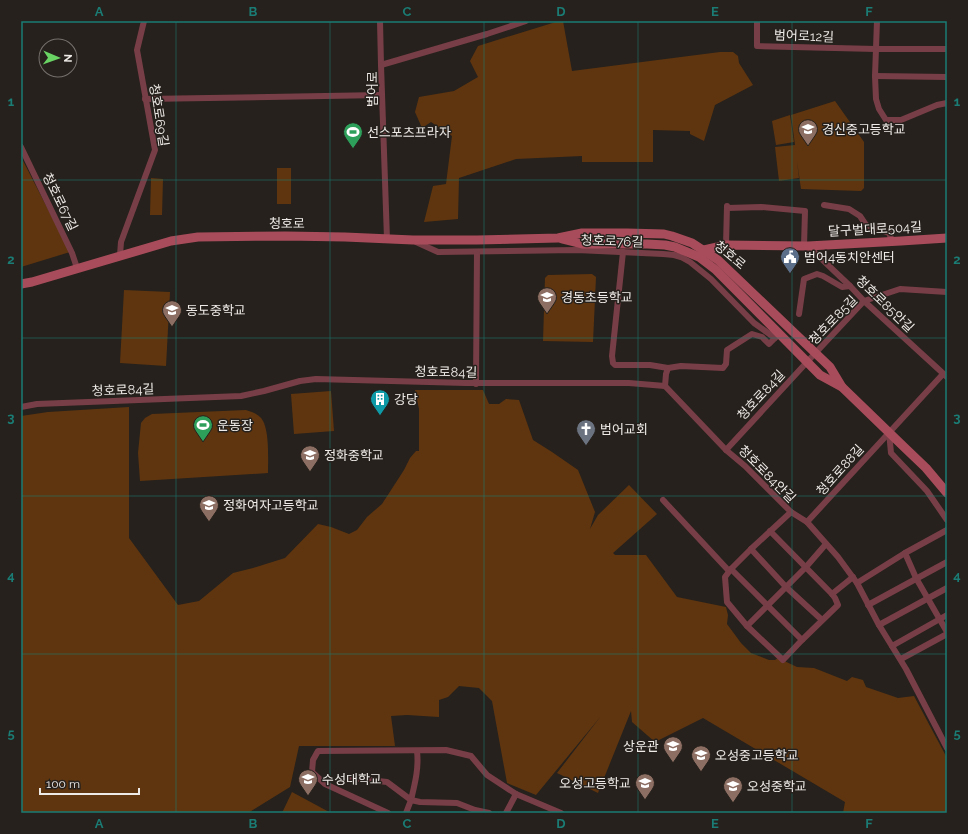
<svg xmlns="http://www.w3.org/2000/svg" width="968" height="834" font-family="Raleway,'Noto Sans KR',sans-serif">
  <rect width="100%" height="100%" fill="#26211c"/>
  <g fill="#5f350f">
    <path d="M559,21H563L572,71L720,52H733L738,56L739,63L753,85L715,105L704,141L690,134V131L653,130V162H582V156L516,159L459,178L458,219L424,222L433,186L446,184L452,136L431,122L422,128L415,112L419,97L454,91L478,77L470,61L478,46Z"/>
    <path d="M835,101L864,142V188L861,191L801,189L797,161L799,178L779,181L775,147L795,145L791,115Z"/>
    <path d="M790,115L794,142L776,145L772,121Z"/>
    <path d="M21,157L70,252L21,267Z"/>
    <rect x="277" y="168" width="14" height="36"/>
    <path d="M151,178L163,179L162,215H150Z"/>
    <path d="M592,274L596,277L593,342L543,341L545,278L548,275Z"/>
    <path d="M124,290L170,292L166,366L120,363Z"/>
    <path d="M415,390H483L489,404H499L506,399L519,400L533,440L552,452L578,470L595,512L590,529L598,515L629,485L657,514L613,553L615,555H646L677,597L726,607L728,615L727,624L741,643L751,653L769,660H775L778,658L797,667L814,668L847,681L852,677L863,680L866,687L898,698L914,696L947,758V813H843L845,802L703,718L655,742L632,722L631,711L598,793L557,773L601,716L536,795L507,783L492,701L479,688L459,686L448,697L439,700V717L407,715L391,716L395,746H299L290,787L248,813H21V416L48,412L129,407V538L178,605L199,601L233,573L253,568L285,558L318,524L331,527L349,534L357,530L367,517L382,504L404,470L410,458L416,451H419V409Z"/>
    <path d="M331,391L334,431L294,434L291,394Z"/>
    <path d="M246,410C251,412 256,413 260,417C270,426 268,459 268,473L140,481L138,453L141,423L145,418L152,414Z"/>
    <path d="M292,792L331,813H282Z"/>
  </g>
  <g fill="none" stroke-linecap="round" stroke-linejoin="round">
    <g stroke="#783e47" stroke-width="6">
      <path d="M380,21L381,65"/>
      <path d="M757,21V46L876,49H947"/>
      <path d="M877,21L875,76L876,99L879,109L886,120H901L937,105L947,103"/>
      <path d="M875,76L947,77"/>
      <path d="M145,99L382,95"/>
      <path d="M21,147L72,253L77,268"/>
      <path d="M824,205L849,209L860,216L866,225L889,233L891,238L890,242"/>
      <path d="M727,208L761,207L805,211L804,246"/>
      <path d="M387,239L381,65L487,34L526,21"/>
      <path d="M416,242L438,252L577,250L663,254L674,255L681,257L690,262L711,279L754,323L775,338L779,334"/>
      <path d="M726,245L727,206"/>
      <path d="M808,246L850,286L864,301L947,377"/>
      <path d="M623,252L612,356L613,363L615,365H650L668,368L681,366L723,368L726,364L727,350L752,334L762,337L769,344L775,338"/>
      <path d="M120,255L121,242L155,150L137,50L144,21"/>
      <path d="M799,314L804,279L817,274L823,276L842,287L850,286"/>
      <path d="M476,384L477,252"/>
      <path d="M665,386L666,374L668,368"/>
      <path d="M21,407L37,404L241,396L264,391L300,381L316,379L466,383H629L665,386L726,450L745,466L791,512L807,522L838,557L857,583L879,625L906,669L947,748"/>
      <path d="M889,432L891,453L927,491L947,520"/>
      <path d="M726,450L807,362L864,301L900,289L947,292"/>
      <path d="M663,500L729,571"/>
      <path d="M807,522L943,374"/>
      <path d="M770,531L832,594L835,598L838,605L802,640L783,660L747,626L727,602L725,577L731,569L751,549L791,512"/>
      <path d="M751,549L786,587L822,620"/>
      <path d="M905,553L916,578L947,632"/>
      <path d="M731,569L802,640"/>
      <path d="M857,583L905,553L947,530"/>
      <path d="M832,594L853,577"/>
      <path d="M868,605L947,562"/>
      <path d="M879,625L947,588"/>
      <path d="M747,626L806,567L826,544"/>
      <path d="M892,646L947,615"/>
      <path d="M901,659L947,634"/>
      <path d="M351,778L387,782L411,800C415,783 419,768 417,751"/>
      <path d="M388,813L325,784L312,772L313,760L318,751L446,750L471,756L487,775L516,794L561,813"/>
      <path d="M406,813L411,800L420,802L457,803L475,810L489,813"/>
      <path d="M506,813L516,794"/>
    </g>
    <g stroke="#a84c5b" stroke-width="9">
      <path d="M562,239L582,244H647L665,245L675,247L699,257L716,270L820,375L842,387L903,446L926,468L947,493"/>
      <path d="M704,250L726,245L808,246L901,241L947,238"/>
      <path d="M21,284L32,282L171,241L198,237L286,236L345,237L413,240H477L558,238L582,233H627L664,234L672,236L692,243L718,260L830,367L842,387"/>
    </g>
  </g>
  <path fill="none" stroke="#1a7c74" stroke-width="1" stroke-opacity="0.55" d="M176,21V813M330,21V813M484,21V813M638,21V813M792,21V813M21,180H947M21,338H947M21,496H947M21,654H947"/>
  <defs>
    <g id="school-pin" transform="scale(1)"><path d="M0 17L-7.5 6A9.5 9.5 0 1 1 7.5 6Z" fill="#8d6e63" stroke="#26211c"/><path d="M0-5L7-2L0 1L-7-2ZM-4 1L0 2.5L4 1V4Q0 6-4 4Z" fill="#fff"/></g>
    <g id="stadium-pin" transform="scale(1)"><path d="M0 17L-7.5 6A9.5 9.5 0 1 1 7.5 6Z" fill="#2e9e5b" stroke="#26211c"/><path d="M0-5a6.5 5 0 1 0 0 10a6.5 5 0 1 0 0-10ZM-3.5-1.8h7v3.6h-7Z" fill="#fff"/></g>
    <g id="civic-pin" transform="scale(1)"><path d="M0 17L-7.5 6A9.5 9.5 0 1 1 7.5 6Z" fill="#5c6f8a" stroke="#26211c"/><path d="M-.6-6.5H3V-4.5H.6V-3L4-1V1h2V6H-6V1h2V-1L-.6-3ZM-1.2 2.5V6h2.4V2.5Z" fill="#fff"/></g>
    <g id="building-pin" transform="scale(1)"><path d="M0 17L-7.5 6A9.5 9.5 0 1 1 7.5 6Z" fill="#0f9aa8" stroke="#26211c"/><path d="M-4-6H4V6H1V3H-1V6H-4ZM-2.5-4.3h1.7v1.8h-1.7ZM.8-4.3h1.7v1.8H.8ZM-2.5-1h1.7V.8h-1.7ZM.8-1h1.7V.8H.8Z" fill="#fff"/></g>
    <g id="church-pin" transform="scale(1)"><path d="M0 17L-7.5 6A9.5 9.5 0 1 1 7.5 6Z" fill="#6b7280" stroke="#26211c"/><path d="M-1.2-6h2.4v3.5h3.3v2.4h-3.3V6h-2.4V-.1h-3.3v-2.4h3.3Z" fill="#fff"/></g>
    <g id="university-pin" transform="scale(1)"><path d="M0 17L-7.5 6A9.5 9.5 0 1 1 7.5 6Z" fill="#8d6e63" stroke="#26211c"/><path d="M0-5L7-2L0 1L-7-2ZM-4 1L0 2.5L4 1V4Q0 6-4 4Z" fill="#fff"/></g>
  </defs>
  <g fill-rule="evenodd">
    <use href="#school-pin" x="808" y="129"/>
    <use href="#stadium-pin" x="353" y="132"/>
    <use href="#civic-pin" x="790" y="257"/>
    <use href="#school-pin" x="547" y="297"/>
    <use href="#school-pin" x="172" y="310"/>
    <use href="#building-pin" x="380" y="399"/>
    <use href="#stadium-pin" x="203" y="425"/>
    <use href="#church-pin" x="586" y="429"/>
    <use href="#school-pin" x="310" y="455"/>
    <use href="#school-pin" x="209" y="505"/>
    <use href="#school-pin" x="673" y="746"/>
    <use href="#school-pin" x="701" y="755"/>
    <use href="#university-pin" x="308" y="779"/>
    <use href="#school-pin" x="645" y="783"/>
    <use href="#school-pin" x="733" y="786"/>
  </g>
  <g text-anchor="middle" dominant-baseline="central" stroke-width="3" stroke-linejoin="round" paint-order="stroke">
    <g font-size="13" fill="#eeeae7" stroke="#26211c">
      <text transform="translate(804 36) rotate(2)">범어로12길</text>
      <text transform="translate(372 89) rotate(-90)">범어로</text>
      <text transform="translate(159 115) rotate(81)">청호로69길</text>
      <text transform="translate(60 202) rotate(64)">청호로67길</text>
      <text x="287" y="223">청호로</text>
      <text transform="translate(875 229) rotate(-3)">달구벌대로504길</text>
      <text transform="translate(612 241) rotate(2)">청호로76길</text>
      <text transform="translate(730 255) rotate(40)">청호로</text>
      <text transform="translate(885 304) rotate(44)">청호로85안길</text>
      <text transform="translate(833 320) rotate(-46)">청호로85길</text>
      <text transform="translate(446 372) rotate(1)">청호로84길</text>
      <text transform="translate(123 390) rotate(-2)">청호로84길</text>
      <text transform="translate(761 395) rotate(-47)">청호로84길</text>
      <text transform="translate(840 470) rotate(-48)">청호로88길</text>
      <text transform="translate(767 474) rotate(45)">청호로84안길</text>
    </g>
    <g font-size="13" fill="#eeeae7" stroke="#26211c" text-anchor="start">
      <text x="822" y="129">경신중고등학교</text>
      <text x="367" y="132">선스포츠프라자</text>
      <text x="804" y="257">범어4동치안센터</text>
      <text x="561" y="297">경동초등학교</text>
      <text x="186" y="310">동도중학교</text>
      <text x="394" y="399">강당</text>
      <text x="217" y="425">운동장</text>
      <text x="600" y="429">범어교회</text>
      <text x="324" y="455">정화중학교</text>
      <text x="223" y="505">정화여자고등학교</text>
      <text x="659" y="746" text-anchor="end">상운관</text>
      <text x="715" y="755">오성중고등학교</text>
      <text x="322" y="779">수성대학교</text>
      <text x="631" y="783" text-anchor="end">오성고등학교</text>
      <text x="747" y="786">오성중학교</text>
    </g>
  </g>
  <rect width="968" height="834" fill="none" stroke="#26211c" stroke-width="44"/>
  <g transform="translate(58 58) rotate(92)"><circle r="19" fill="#26211c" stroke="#76716d"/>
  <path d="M0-3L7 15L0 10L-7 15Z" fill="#69d464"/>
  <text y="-6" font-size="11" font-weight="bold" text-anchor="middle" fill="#eeeae7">N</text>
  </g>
  <path d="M40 788v6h99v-6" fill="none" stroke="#eeeae7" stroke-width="2"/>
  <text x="46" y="788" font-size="12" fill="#eeeae7" stroke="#26211c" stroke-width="3" paint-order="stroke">100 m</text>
  <rect x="22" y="22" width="924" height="790" fill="none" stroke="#1a7c74" stroke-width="1.5"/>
  <g font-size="13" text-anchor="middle" font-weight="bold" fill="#1a7c74">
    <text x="99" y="16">A</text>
    <text x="253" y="16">B</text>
    <text x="407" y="16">C</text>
    <text x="561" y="16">D</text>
    <text x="715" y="16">E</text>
    <text x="869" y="16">F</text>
    <text x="11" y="106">1</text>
    <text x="957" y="106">1</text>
    <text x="11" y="264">2</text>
    <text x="957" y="264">2</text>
    <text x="11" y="422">3</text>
    <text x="957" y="422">3</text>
    <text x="11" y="580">4</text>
    <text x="957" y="580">4</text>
    <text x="11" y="738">5</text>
    <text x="957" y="738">5</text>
    <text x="99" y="828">A</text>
    <text x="253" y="828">B</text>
    <text x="407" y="828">C</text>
    <text x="561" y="828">D</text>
    <text x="715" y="828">E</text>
    <text x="869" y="828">F</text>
  </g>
</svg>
